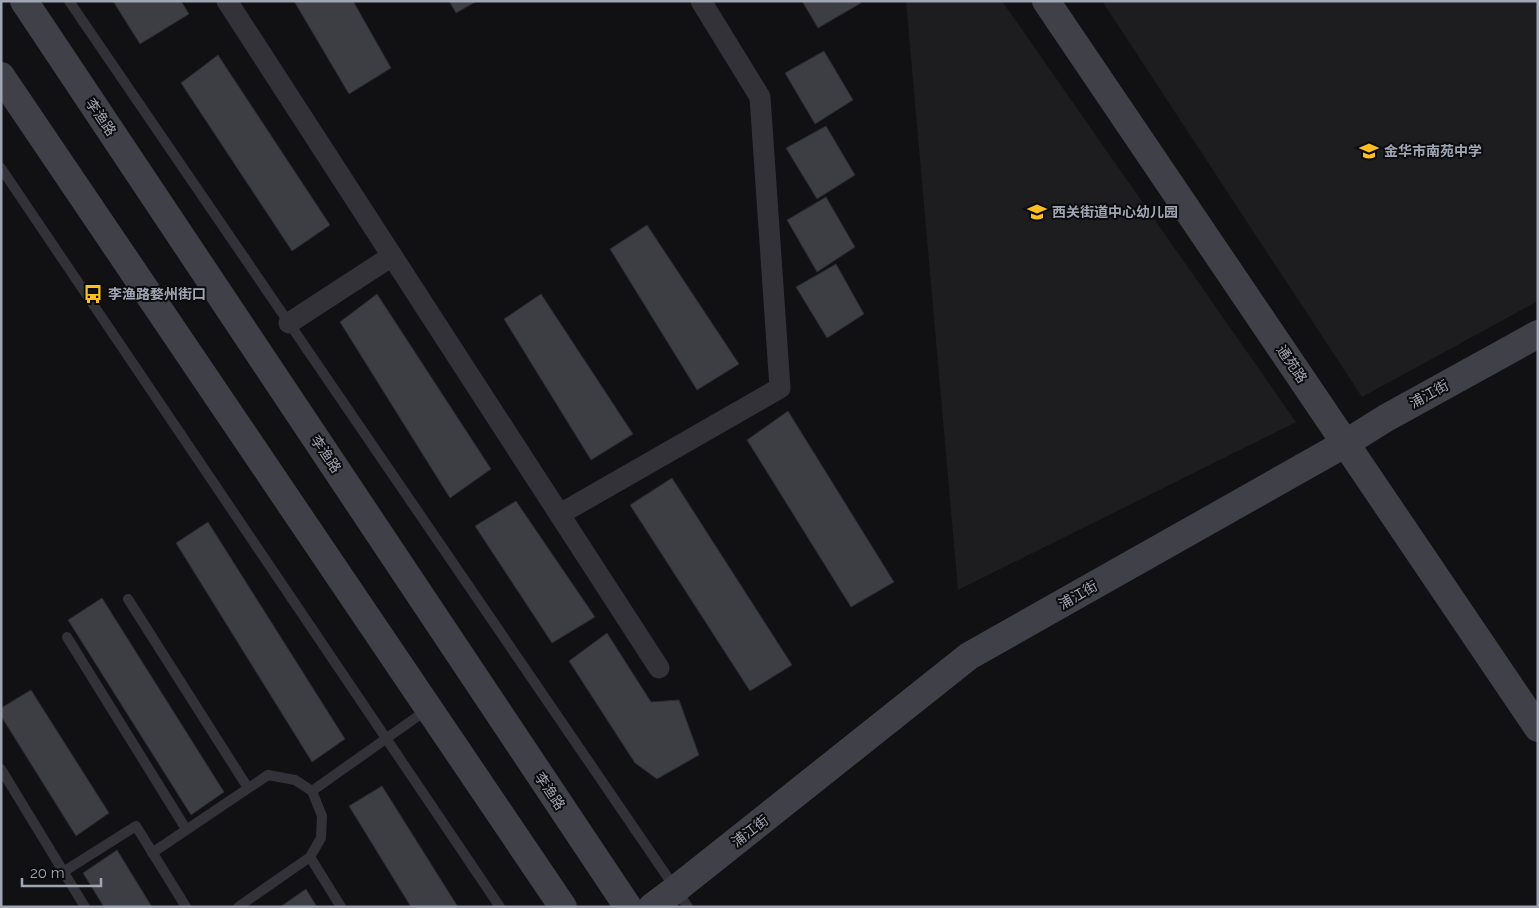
<svg xmlns="http://www.w3.org/2000/svg" width="1539" height="908" font-family="Raleway,'Noto Sans SC',sans-serif">
  <rect width="100%" height="100%" fill="#111113"/>
  <g fill="#1d1d20">
    <path d="M906,1H1002L1296,422L958,590Z"/>
    <path d="M1102,1H1538V301L1362,397Z"/>
  </g>
  <g fill="#3d3e43" stroke="#2b2b2f">
    <path d="M113,1H181L189,14L140,44Z"/>
    <path d="M294,1H353L391,68L349,94Z"/>
    <path d="M449,1H477L456,13Z"/>
    <path d="M802,1H860L861,3L818,28Z"/>
    <path d="M824,51L853,100L815,124L785,73Z"/>
    <path d="M218,55L330,225L292,251L181,83Z"/>
    <path d="M826,126L855,175L817,199L786,148Z"/>
    <path d="M826,197L855,247L817,272L787,220Z"/>
    <path d="M647,225L739,364L697,390L610,249Z"/>
    <path d="M836,264L864,314L827,338L796,287Z"/>
    <path d="M377,294L491,469L450,498L340,322Z"/>
    <path d="M541,294L633,434L591,460L504,319Z"/>
    <path d="M788,411L894,582L851,607L747,440Z"/>
    <path d="M672,478L792,665L750,691L630,505Z"/>
    <path d="M516,501L595,617L552,643L475,526Z"/>
    <path d="M208,522L345,739L312,762L176,543Z"/>
    <path d="M102,598L224,792L191,815L68,620Z"/>
    <path d="M607,633L651,702L679,700L699,755L657,779L635,763L569,661Z"/>
    <path d="M31,690L109,813L76,836L1,716V708Z"/>
    <path d="M382,786L458,907H411L349,806Z"/>
    <path d="M117,850L152,907H104L83,873Z"/>
    <path d="M306,889L317,907H280Z"/>
  </g>
  <g fill="none" stroke-linecap="round" stroke-linejoin="round">
    <g stroke="#323238" stroke-width="10">
      <path d="M69,1L688,907"/>
      <path d="M1,168L500,907"/>
      <path d="M128,599L248,788"/>
      <path d="M67,637L186,829"/>
      <path d="M1,769L85,907"/>
      <path d="M312,791L428,709"/>
      <path d="M152,853L268,775L295,780L312,791L322,816L321,838L310,857L238,907"/>
      <path d="M310,857L341,907"/>
      <path d="M63,872L136,826L186,907"/>
    </g>
    <g stroke="#323238" stroke-width="21">
      <path d="M227,1L659,668"/>
      <path d="M289,323L392,256"/>
      <path d="M560,514L780,388L760,97L701,1"/>
    </g>
    <g stroke="#404148" stroke-width="28">
      <path d="M24,1L628,907"/>
      <path d="M1046,1L1538,728"/>
      <path d="M1,76L563,907"/>
      <path d="M652,907L676,889L969,656L1346,443L1386,418L1538,334"/>
    </g>
  </g>
  <defs>
    <g id="school-bare" transform="scale(1.5)"><path d="M0-5L7-2L0 1L-7-2ZM-4 1L0 2.5L4 1V4Q0 6-4 4Z" fill="#fcbf1f" stroke="#0c0c0e" stroke-width="2.5" paint-order="stroke"/></g>
    <g id="bus-bare" transform="scale(1.5)"><path d="M-5-6H5V4H4V6H2V4H-2V6H-4V4H-5ZM-3.5-4V0h7V-4ZM-3.5 1.2v1.5H-2V1.2ZM2 1.2v1.5H3.5V1.2Z" fill="#fcbf1f" stroke="#0c0c0e" stroke-width="2.5" paint-order="stroke"/></g>
  </defs>
  <g fill-rule="evenodd">
    <use href="#school-bare" x="1369" y="151"/>
    <use href="#school-bare" x="1037" y="212"/>
    <use href="#bus-bare" x="93" y="294"/>
  </g>
  <g text-anchor="middle" dominant-baseline="central" stroke-width="4" stroke-linejoin="round" paint-order="stroke">
    <g font-size="14" fill="#a1a6b4" stroke="#0c0c0e">
      <text transform="translate(101 117) rotate(56)">李渔路</text>
      <text transform="translate(1292 364) rotate(56)">通苑路</text>
      <text transform="translate(1429 394) rotate(-29)">浦江街</text>
      <text transform="translate(326 454) rotate(56)">李渔路</text>
      <text transform="translate(1078 595) rotate(-30)">浦江街</text>
      <text transform="translate(550 791) rotate(56)">李渔路</text>
      <text transform="translate(750 831) rotate(-38)">浦江街</text>
    </g>
    <g font-size="14" font-weight="bold" fill="#a1a6b4" stroke="#0c0c0e" text-anchor="start">
      <text x="1384" y="151">金华市南苑中学</text>
      <text x="1052" y="212">西关街道中心幼儿园</text>
      <text x="108" y="294">李渔路婺州街口</text>
    </g>
  </g>
  <rect width="1539" height="908" fill="none" stroke="#a1a6b4" stroke-width="5"/>
  <path d="M22 878v8h79v-8" fill="none" stroke="#a1a6b4" stroke-width="2.5"/>
  <text x="30" y="878" font-size="15" fill="#a1a6b4" stroke="#0c0c0e" stroke-width="4" paint-order="stroke">20 m</text>
</svg>
